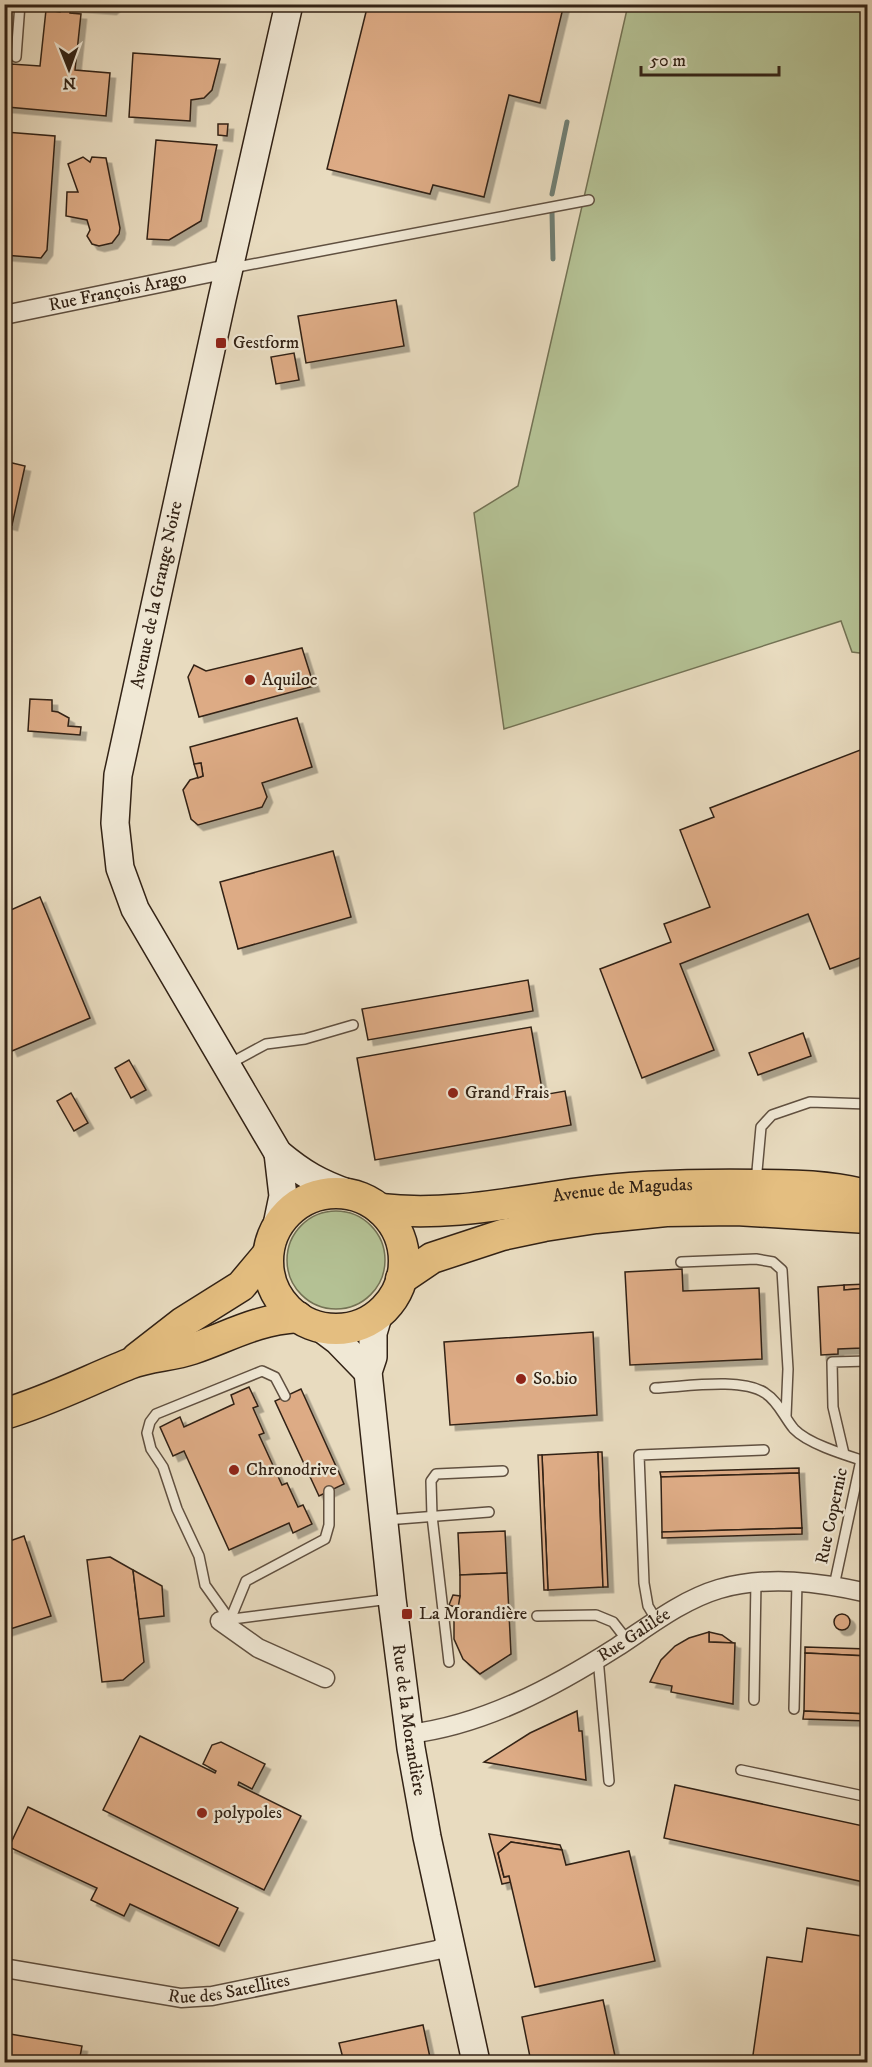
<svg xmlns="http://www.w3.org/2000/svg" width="872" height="2067" font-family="'IM FELL DW Pica',serif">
  <defs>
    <filter id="shadow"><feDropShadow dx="5.5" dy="5.5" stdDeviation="0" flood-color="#0004"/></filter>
  </defs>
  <rect width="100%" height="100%" fill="#e8dbbf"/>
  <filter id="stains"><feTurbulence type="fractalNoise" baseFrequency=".00333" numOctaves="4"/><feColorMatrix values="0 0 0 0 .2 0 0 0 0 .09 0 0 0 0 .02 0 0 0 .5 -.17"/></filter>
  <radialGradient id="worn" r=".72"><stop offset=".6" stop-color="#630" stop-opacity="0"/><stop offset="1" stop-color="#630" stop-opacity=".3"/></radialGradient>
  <g fill="#b4c194" stroke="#737254" stroke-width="1.5">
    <path d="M628,5H867V654L852,652L841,621L504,729L474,513L518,486Z"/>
    <circle cx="336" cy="1260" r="49"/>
  </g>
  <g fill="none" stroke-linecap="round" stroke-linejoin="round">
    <g stroke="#6f7e73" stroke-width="5">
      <path d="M552,194L567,122"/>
      <path d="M552,212L553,259"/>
    </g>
  </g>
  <g fill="#ddab85" stroke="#322215" stroke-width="1.5" filter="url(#shadow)">
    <path d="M61,4H117L111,9L71,6L70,13L81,14L75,70L110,73L106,116L7,107L11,64L40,66L46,10L60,12Z"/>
    <path d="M368,4H564L540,103L509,95L484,197L433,185L430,194L327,169Z"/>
    <path d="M133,53L220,59L212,90L204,98L191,100L190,121L129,117Z"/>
    <path d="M218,124H228L227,136L218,135Z"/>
    <path d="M5,132L55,136L47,250L41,258L4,255Z"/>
    <path d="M156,140L217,145L201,221L169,240L147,239Z"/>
    <path d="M83,157L90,162L92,157L106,158L120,228L119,234L112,243L99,246L92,244L87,236L90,230L87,220L66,216L67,192H78L68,164Z"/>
    <path d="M396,300L404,346L306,363L298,316Z"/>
    <path d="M294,353L299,380L276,384L271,357Z"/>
    <path d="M4,461L25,466L12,525L4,523Z"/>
    <path d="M302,648L314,686L199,717L188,677L194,665L206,671Z"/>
    <path d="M30,699L52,700V711L58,712L69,718L68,726L81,727L80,735L28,731Z"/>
    <path d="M297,718L312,767L262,783L267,797L262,807L198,825L191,819L183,790L190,780L203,776L201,763L194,764L190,747Z"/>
    <path d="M868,747V955L830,969L808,914L680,964L714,1050L642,1078L600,969L671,942L664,924L710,907L680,830L714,817L710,808Z"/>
    <path d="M201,763L203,776L198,778L194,764Z"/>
    <path d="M333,851L351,917L238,949L220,882Z"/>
    <path d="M40,897L90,1018L12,1051L4,1033V913Z"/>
    <path d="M528,980L533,1011L368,1040L362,1009Z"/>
    <path d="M531,1027L543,1095L565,1091L571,1125L375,1160L357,1058Z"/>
    <path d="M803,1033L811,1056L758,1075L749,1053Z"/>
    <path d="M129,1060L146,1090L131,1098L115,1068Z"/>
    <path d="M71,1093L88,1123L74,1131L57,1101Z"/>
    <path d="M682,1269L683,1291L759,1288L762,1359L630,1365L625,1272Z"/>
    <path d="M868,1284V1288L844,1290V1285Z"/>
    <path d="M844,1285V1290L868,1288V1342L861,1343L862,1348L838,1349V1354L821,1355L818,1287Z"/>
    <path d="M593,1332L597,1415L450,1425L444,1342Z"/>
    <path d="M249,1387L258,1406L253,1408L264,1433L259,1435L282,1485L287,1483L298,1507L303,1505L312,1524L293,1533L289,1523L229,1550L184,1451L173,1456L160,1427L180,1417L184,1427L234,1404L231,1395Z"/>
    <path d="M301,1389L344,1484L319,1496L275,1401Z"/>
    <path d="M598,1452L603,1587L548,1590L542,1455Z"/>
    <path d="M598,1452H602L608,1587H603Z"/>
    <path d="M538,1455H542L548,1590H544Z"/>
    <path d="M799,1468V1473L661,1477L660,1472Z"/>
    <path d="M799,1473L802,1528L662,1532L661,1477Z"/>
    <path d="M802,1528V1534L662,1538V1532Z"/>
    <path d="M505,1531L507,1573L460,1575L458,1533Z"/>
    <path d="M24,1536L51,1616L4,1631V1543Z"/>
    <path d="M110,1557L133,1570L144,1662L123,1680L102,1682L87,1560Z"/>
    <path d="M133,1570L162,1586L164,1616L139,1619Z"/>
    <path d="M507,1573L511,1654L480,1674L463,1659L454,1639V1621L460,1596V1575Z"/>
    <path d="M453,1595L460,1596L458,1608L449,1605Z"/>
    <circle cx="842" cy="1622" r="8"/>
    <path d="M709,1632L722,1635L733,1643L709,1642Z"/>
    <path d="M709,1632V1642L735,1643L733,1704L671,1692L672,1686L650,1682L661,1660L675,1646L689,1638Z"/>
    <path d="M805,1647L868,1649V1656L805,1653Z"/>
    <path d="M805,1653L868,1656V1714L804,1711Z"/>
    <path d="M577,1711L579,1731H582L586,1780L484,1762L530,1733Z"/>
    <path d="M804,1711L868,1714V1721L803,1719Z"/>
    <path d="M140,1736L215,1773L216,1771L203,1764L212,1745L221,1742L265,1764L252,1789L239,1782L238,1785L301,1816L264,1890L103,1810Z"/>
    <path d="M675,1785L868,1827V1883L664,1838Z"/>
    <path d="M28,1807L238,1908L219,1946L130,1904L124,1916L91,1900L97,1888L9,1847Z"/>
    <path d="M489,1834L560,1845L562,1850L511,1842L498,1853L504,1877L509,1876L511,1882L502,1884Z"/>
    <path d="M511,1842L562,1850L566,1865L629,1851L655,1961L535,1987L509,1876L504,1877L498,1853Z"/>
    <path d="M807,1928L868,1937V2062H752L767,1957L802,1962Z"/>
    <path d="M603,2000L615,2056L585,2062H531L522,2017Z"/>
    <path d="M423,2025L431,2062H344L339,2043Z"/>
    <path d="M4,2033L82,2046L79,2062H4Z"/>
  </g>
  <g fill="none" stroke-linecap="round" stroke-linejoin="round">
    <g stroke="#605040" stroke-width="12">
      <g id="lane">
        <path d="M16,57L20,4"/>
        <path d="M232,268L589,200"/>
        <path d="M229,1064L266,1044L305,1039L353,1025"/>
        <path d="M756,1182L761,1127L772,1115L810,1102L868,1104"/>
        <path d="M681,1262L756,1259L773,1262L782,1270L788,1369L786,1416"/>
        <path d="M655,1388C683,1387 741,1377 765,1393C778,1401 784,1417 794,1429C807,1443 842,1454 861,1460"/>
        <path d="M844,1454L833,1407L832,1362L868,1361"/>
        <path d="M386,1520L489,1512"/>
        <path d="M834,1586L861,1460L868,1458"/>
        <path d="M537,1616L596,1615L613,1622L627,1640"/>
        <path d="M225,1620L390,1599"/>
        <path d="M230,1620L205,1585L199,1556L177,1509L163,1467L151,1449L147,1433L150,1422L156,1414L262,1371L275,1377L285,1396"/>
        <path d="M230,1620L246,1581L325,1539L329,1525V1491"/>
        <path d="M657,1621L648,1606L644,1583L639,1455L764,1450"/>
        <path d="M598,1658L609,1781"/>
        <path d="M449,1662L432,1516L431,1481L436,1474L503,1471"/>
        <path d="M754,1700L756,1581"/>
        <path d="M794,1709L797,1582"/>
        <path d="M741,1770L868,1797"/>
      </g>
    </g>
    <g stroke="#605040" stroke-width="21">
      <g id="street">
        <path id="s1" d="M4,315L228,269"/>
        <path d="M220,1621L258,1648L325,1678"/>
        <path id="s2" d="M409,1734C484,1725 554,1687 617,1647C649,1626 682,1600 719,1589C768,1575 819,1582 868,1593"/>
        <path id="s3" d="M4,1968L181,1998L212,1996L437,1950L450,1944"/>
      </g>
    </g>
    <g stroke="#322215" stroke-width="30">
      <g id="secondary">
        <path d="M289,4L222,299L118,775L115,823L120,868L135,909L278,1153C303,1174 319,1183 350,1194"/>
        <path d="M277,1225L283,1196L278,1153"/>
        <path id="s4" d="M379,1313L373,1333V1357L368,1372L392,1599L411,1748L427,1837L476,2062"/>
        <path d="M318,1326L338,1341L368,1372"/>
      </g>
    </g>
    <g stroke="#322215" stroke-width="33">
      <g id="primary">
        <circle cx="336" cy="1261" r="68"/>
        <path id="s5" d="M380,1209C448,1217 513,1202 580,1193C640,1185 703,1184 763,1185C792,1185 841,1187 868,1196"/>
        <path d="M401,1279L432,1258L502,1235L544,1226L596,1218L666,1211L736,1210L868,1218"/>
        <path d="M137,1358L182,1323L241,1286L267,1255"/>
        <path d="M4,1414C48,1401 87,1381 129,1364C149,1356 172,1356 192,1349C230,1336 255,1320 298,1317"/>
      </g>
    </g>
    <use href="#lane" stroke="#f0e8d5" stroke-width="9"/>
    <use href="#street" stroke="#f0e8d5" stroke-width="18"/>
    <use href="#secondary" stroke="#f0e8d5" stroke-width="27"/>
    <use href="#primary" stroke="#e4be80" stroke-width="30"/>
  </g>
  <g fill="#8f2418" stroke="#f0e8d5" stroke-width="2">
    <rect x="215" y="337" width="12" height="12" rx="3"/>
    <circle cx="250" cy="680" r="6"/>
    <circle cx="453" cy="1093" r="6"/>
    <circle cx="521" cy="1379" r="6"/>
    <circle cx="234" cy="1470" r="6"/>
    <rect x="401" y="1608" width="12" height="12" rx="3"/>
    <circle cx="202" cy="1813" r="6"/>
  </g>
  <g text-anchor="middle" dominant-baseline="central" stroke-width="4.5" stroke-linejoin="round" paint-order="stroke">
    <g font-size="18" fill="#322215" stroke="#f0e8d5">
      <text stroke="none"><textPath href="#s1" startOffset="116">Rue François Arago</textPath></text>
      <text transform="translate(157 595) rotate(-78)">Avenue de la Grange Noire</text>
      <text stroke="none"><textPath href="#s5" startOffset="244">Avenue de Magudas</textPath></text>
      <text transform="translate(832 1516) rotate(-78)">Rue Copernic</text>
      <text stroke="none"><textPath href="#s2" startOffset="248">Rue Galilée</textPath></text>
      <text stroke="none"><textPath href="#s4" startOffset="411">Rue de la Morandière</textPath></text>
      <text stroke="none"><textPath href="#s3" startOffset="228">Rue des Satellites</textPath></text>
    </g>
    <g font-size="18" fill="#322215" stroke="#f0e8d5" text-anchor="start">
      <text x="233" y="343">Gestform</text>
      <text x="262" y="680">Aquiloc</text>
      <text x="465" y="1093">Grand Frais</text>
      <text x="533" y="1379">So.bio</text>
      <text x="246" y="1470">Chronodrive</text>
      <text x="419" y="1614">La Morandière</text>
      <text x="214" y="1813">polypoles</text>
    </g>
  </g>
  <rect width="872" height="2067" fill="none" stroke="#e8dbbf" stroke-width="24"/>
  <rect x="6" y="6" width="860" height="2055" fill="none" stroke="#322215" stroke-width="3"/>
  <rect x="12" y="12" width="848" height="2043" fill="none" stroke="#322215" stroke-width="1.5"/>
  <g transform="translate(69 69) rotate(179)" stroke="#f0e8d5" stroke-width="4.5" paint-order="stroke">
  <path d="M0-4.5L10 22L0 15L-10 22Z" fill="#322215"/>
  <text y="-9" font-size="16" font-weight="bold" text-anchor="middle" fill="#322215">N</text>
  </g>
  <path d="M641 66v9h138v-9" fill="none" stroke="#322215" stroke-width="3"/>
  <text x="650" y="66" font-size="18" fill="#322215" stroke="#f0e8d5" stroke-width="4.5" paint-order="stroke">50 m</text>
  <rect width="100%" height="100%" filter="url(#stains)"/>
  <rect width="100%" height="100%" fill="url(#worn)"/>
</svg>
